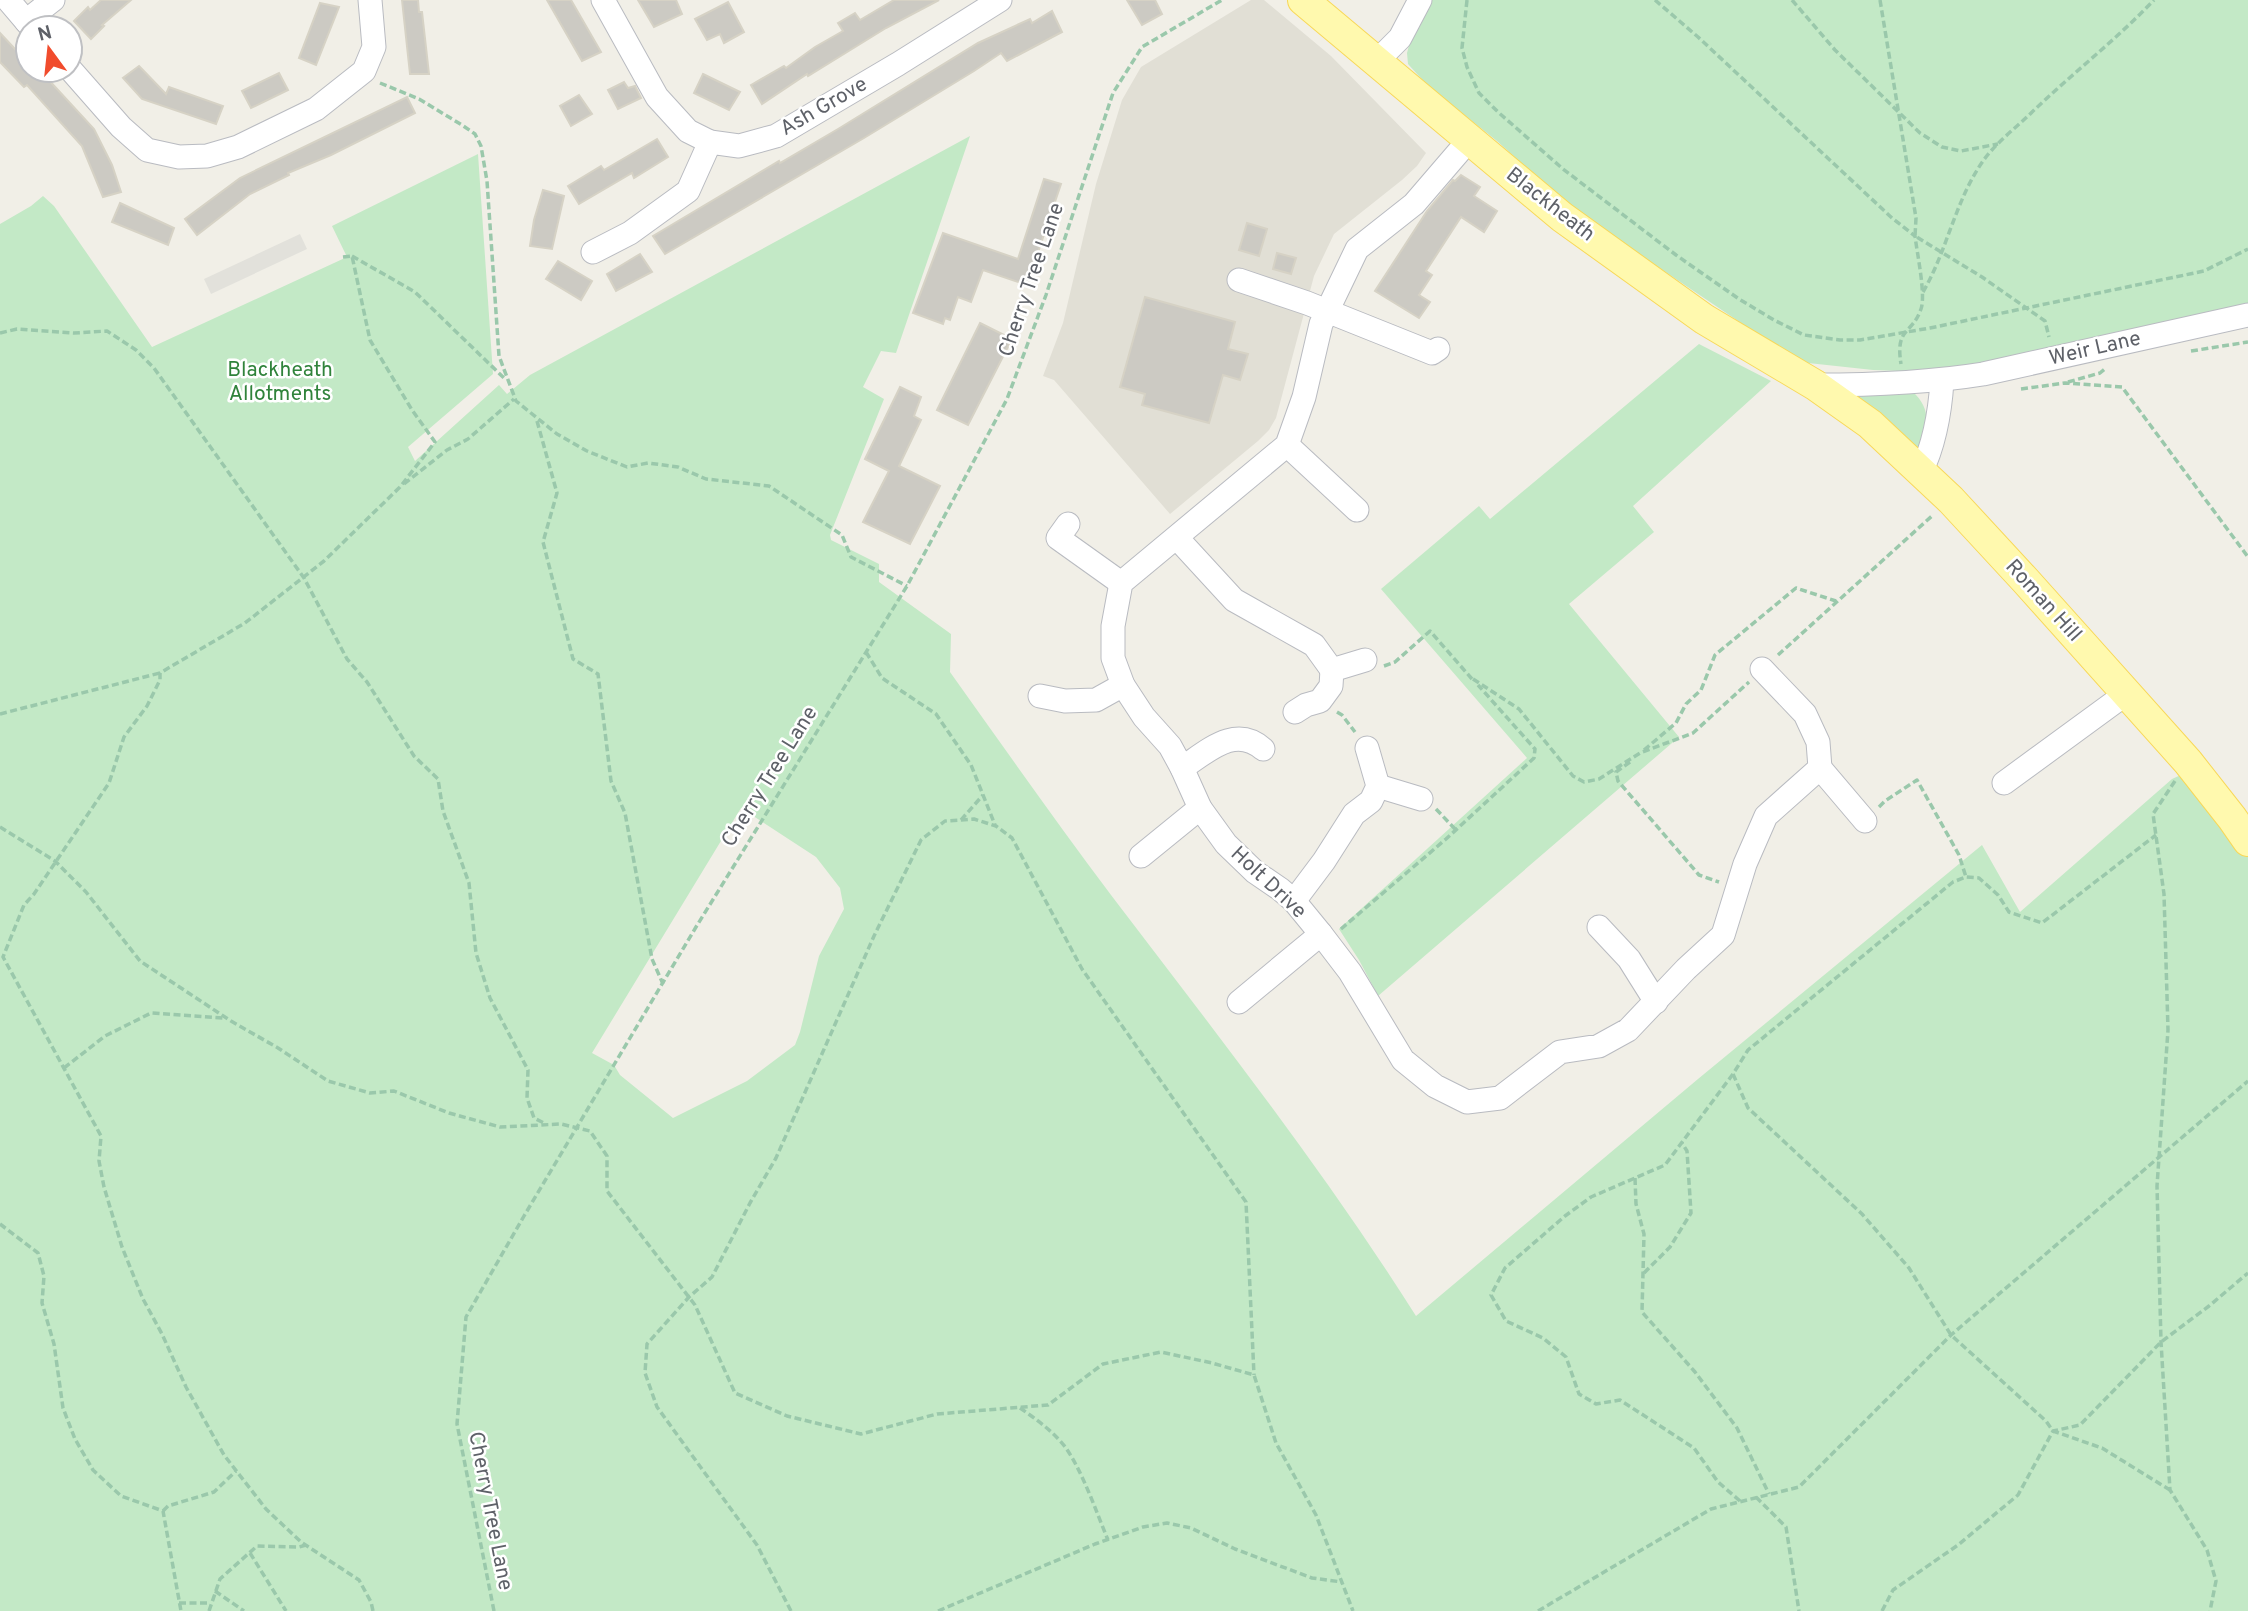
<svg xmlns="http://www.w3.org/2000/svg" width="2248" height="1611" font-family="Overpass,sans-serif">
  <rect width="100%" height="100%" fill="#f1efe7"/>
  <path fill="#e2e1db" d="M300,234L307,249L211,294L204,279Z"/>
  <path fill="#e1dfd5" d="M1251,0H1264L1331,56L1426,153L1417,166L1402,180L1334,234L1314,276L1276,418L1269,430L1258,441L1170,514L1054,380L1043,376L1063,323L1096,184L1122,100L1141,67Z"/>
  <g fill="#c3e9c6" fill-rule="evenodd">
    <path d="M1430,0H2248V315L1983,374L1873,370L1799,362L1572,209L1497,141L1428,86L1408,64L1407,53L1412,34Z"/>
    <path d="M970,136L896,353L881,351L863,387L884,399L830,535L831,540L879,564V582L951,634L950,672C1003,746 1056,822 1111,895C1216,1033 1323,1169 1416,1316L1698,1079L1982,845L2020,912L2172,779L2203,765L2248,825V1611H0V224L31,206L43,196L54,206L152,347L347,257L332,226L478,154L493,374L408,447L415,461L499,385L507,394L530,375ZM741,808L816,857L840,888L844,909L819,956L800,1032L795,1045L747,1081L673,1118L620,1075L614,1065L592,1053Z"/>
    <path d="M1699,344L1771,381L1633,506L1654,532L1569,604L1679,737L1378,996L1359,960L1339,929L1527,758L1381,589L1479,506L1490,519Z"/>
    <path d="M1845,389L1912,391C1934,411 1926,427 1919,452Z"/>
  </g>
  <g fill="#cccac3" stroke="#d6d2c5" stroke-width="2">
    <path d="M101,0H131L102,25L104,26L91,39L74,21L88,7L90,10Z"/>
    <path d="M402,0H418L419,12H422L429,74H410Z"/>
    <path d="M547,0H571L601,52L582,61Z"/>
    <path d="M638,0H676L682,14L654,27Z"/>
    <path d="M894,0H939L886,28L808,76L807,74L762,104L751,85L784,66L786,68L815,47L843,31L838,23L855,13L860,20Z"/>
    <path d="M1127,0H1155L1162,14L1142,25Z"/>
    <path d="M728,2L744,32L724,43L720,34L707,40L695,19Z"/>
    <path d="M320,3L339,7L316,65L299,58Z"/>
    <path d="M1052,11L1062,32L1007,61L1001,53L974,71L864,138L665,254L653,236L779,161L780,163L838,129L978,43L1030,19L1032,23Z"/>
    <path d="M0,33L28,63V70H34L43,80L46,77L94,129L112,165L121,192L103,197L82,146L27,85L24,87L0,62Z"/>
    <path d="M139,66L166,94L169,87L223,106L216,124L142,99L123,78Z"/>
    <path d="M279,73L288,90L251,108L242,91Z"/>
    <path d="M703,74L740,92L729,110L694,93Z"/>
    <path d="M624,82L628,88L635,86L641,98L618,109L608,90Z"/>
    <path d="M579,95L592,114L571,126L560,106Z"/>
    <path d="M407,97L415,113L331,155L288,173L289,175L250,194L197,235L185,219L240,178Z"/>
    <path d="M657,139L668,157L634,178L632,173L579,204L568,186L601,166L604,170Z"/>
    <path d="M1461,175L1480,187L1474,196L1497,211L1484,232L1461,217L1426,271L1432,275L1419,295L1430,302L1419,318L1375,291L1427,211L1453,180L1455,181Z"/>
    <path d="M1044,179L1061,184L1027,285L983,270L971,302L958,297L950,320L945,318L943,324L913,313L943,233L1018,259Z"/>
    <path d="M543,190L564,196L552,249L530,246L534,220Z"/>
    <path d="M120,203L174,228L168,245L112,222Z"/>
    <path d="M1247,223L1267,229L1259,256L1239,250Z"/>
    <path d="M1277,253L1296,258L1291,274L1273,269Z"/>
    <path d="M640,254L652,272L616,291L607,274Z"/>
    <path d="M558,261L592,281L581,300L546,279Z"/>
    <path d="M1145,297L1235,322L1228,349L1248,354L1240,380L1223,375L1209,423L1142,405L1145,394L1120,387Z"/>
    <path d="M980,323L1012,339L968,425L937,410Z"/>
    <path d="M900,387L921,397L914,416L921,420L899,466L940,486L910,544L863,522L889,471L865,459Z"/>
  </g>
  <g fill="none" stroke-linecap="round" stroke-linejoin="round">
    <g stroke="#b9bbc1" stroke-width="25">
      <g id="minor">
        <path d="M8,0L32,28"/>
        <path d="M603,0L657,97L688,131L710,142"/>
        <path d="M26,21L53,0"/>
        <path d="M1377,61L1400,38L1420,0"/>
        <path d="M70,69L121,127L147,150L179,157L207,156L238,147L316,109L364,71L374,47L370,0"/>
        <path d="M1469,140L1414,204L1357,249L1321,324L1304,397L1287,445L1121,583L1113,626V658L1123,685L1144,717L1170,746L1182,768L1200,808L1226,844L1255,872L1280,889L1294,901L1321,934L1350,972L1403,1060L1435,1086L1467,1102L1500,1098L1560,1052L1599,1046L1628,1030L1686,969L1723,935L1745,864L1766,816L1820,768L1818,742L1805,714L1762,669"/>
        <path d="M593,252L630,233L688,191L710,142L739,146L776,136L898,64L1000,0"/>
        <path d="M1239,280L1307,303L1432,353L1438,349"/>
        <path d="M1815,385C1871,385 1927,383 1983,374L2248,315"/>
        <path d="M1287,445L1357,510"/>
        <path d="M1921,472C1935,443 1940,413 1942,381"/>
        <path d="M1068,524L1058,538L1121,583"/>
        <path d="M1177,538L1234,600L1314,645L1332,670L1365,660"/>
        <path d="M1040,696L1065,701L1096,700L1123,685"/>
        <path d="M1295,712L1306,705L1320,701L1331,686L1332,670"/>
        <path d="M1182,768C1207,752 1235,724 1263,749"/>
        <path d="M1820,768L1865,821"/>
        <path d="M2004,783L2127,693"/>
        <path d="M1378,786L1421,799"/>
        <path d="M1141,856L1200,808"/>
        <path d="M1294,901L1324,861L1354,814L1371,801L1378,786L1367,748"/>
        <path d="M1599,927L1629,959L1656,1002"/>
        <path d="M1239,1002L1321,934"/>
      </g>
    </g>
    <g stroke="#f8d859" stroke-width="32">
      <path id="major" d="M1303,0L1562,217L1704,319L1815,385L1870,424L1951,500L2025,580L2188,762L2232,818L2248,841"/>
    </g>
    <g stroke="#9ac8ab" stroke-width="3.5" stroke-dasharray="7 3.5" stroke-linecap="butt">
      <path d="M1467,0L1462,48L1467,67L1479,93L1498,112L1563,169L1676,255L1739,299L1774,320L1804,335L1840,340H1860L1930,328L2204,271L2248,249"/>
      <path d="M1655,0L1698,37L1892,218L1915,236C1917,253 1926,295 1921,309C1912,335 1895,327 1901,364"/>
      <path d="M1792,0L1835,50L1920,133L1942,147L1961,151L1998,144"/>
      <path d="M1880,0L1916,218L1915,236L1982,277L2045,321L2049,337"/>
      <path d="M380,83L419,99L462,125L475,134L481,146L487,181L499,356L516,401L557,434L587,451L627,467L648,463L678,467L706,479L769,486L842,535L851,557L907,586"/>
      <path d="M352,256L415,292L505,379"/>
      <path d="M343,257L352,256L370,340L412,410L435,442L400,487L324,561L245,623L160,673V680L147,706L124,737L109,783L34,894L24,905L3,957L101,1136L99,1161L104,1187L122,1247L143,1299L162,1334L186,1387L224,1455L266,1509L301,1542L359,1580L371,1602L373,1611"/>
      <path d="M1923,292C1947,251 1955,201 1983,161C1995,144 2013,130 2028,116C2069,76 2115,41 2154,0"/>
      <path d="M0,333L17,329L74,333L107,331L136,350L154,368L304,578L347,659L367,682L414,756L438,779L443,811L469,883L476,953L490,998L528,1070L527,1098L534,1118L546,1124"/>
      <path d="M2191,351L2248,342"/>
      <path d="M2068,382L2100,373L2106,368"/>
      <path d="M2021,389L2065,383L2122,387L2248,557"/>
      <path d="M537,421L557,493L543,542L573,659L598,674L611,781L625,813L652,959L663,984"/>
      <path d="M404,484L447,450L468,439L514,399"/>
      <path d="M866,652L882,678L936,714L971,765L995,825"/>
      <path d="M1778,655L1933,515"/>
      <path d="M1384,666L1395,662L1430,631L1472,679"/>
      <path d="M1473,679L1519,709L1573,776L1584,782L1599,779L1640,753L1693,733L1749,682"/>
      <path d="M1337,712L1342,715L1355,732"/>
      <path d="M0,714L160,673"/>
      <path d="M1644,750L1676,723L1686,704L1701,690L1715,655L1796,588L1836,601"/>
      <path d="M1630,762L1616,772L1618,781L1699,875L1719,882"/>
      <path d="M2175,781L2153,814L2164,894L2168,1030L2157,1186L2161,1342L2170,1490L2207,1550L2216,1581L2210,1611"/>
      <path d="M1879,807L1885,801L1917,780L1959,855L1966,877"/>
      <path d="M1436,809L1456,830"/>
      <path d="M961,820L983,795"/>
      <path d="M0,827L55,861L86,892L140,961L231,1021L278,1048L328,1081L370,1093L394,1091L449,1113L500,1127L561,1124L590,1131L607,1156V1191L695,1305L735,1393L787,1416L861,1434L937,1414L1048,1405L1103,1364L1161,1352L1212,1363L1254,1375L1276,1443L1316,1515L1353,1611"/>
      <path d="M1341,929L1446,839L1534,758L1535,749L1478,685"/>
      <path d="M64,1068L105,1036L151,1013L224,1018"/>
      <path d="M1733,1074L1748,1108L1862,1214L1909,1268L1951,1335L2046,1421L2053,1431L2102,1448L2170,1490"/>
      <path d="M1635,1178L1636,1204L1644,1234L1642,1312L1695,1372L1737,1428L1769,1494"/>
      <path d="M0,1224L38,1253L44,1276L42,1303L54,1344L63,1408L75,1439L93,1470L121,1496L163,1511L181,1611"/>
      <path d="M1644,1273L1670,1247L1691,1213L1687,1151L1682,1143"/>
      <path d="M1020,1408C1036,1419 1054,1432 1066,1448C1083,1473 1096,1511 1108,1540"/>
      <path d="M1756,1497L1786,1527L1799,1611"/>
      <path d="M1740,1501L1718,1482L1694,1448L1620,1400L1596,1404L1579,1394L1566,1357L1543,1338L1506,1321L1491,1295L1505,1268L1565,1216L1591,1197L1665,1165L1733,1074L1748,1050L1953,882L1966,877L1979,878L1998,895L2009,912L2042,923L2156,835"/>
      <path d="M163,1511L168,1506L214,1492L236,1471"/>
      <path d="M250,1553L286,1611"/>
      <path d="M215,1591L244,1611"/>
      <path d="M179,1603H208"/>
      <path d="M209,1611L220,1579L257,1546L299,1547L306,1545"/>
      <path d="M494,1611L457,1424L466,1317L524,1216L696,927L907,586L1007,399L1046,295L1113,93L1142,47L1222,0"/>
      <path d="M791,1611L757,1545L657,1407L645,1373L647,1344L689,1297L712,1277L750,1203L776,1158L874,936L921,840L945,821L974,819L996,826L1012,838L1082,969L1246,1202L1254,1375"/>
      <path d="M938,1611L1095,1544L1143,1527L1167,1523L1191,1528L1235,1549L1312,1578L1342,1582"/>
      <path d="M1538,1611L1711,1509L1799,1487L1951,1335L2248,1081"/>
      <path d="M1882,1611L1893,1590L1958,1545L2018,1495L2053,1431L2080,1425L2161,1342L2209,1306L2248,1273"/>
    </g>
    <use href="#minor" stroke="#fff" stroke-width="23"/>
    <use href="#major" stroke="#fff9ae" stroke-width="30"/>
  </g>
  <g text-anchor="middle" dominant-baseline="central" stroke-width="5" stroke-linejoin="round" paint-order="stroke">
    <g font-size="21" fill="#5e6168" stroke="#fff">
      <text transform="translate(824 107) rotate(-30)">Ash Grove</text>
      <text transform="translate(1550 205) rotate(38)">Blackheath</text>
      <text transform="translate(1032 280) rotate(-71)">Cherry Tree Lane</text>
      <text transform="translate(2095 349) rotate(-13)">Weir Lane</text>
      <text transform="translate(2043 601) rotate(48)">Roman Hill</text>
      <text transform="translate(770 777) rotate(-58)">Cherry Tree Lane</text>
      <text transform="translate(1268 883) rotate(43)">Holt Drive</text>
      <text transform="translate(490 1511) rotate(79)">Cherry Tree Lane</text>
    </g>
    <g font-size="21" fill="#30833b" stroke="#fff">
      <text x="280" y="370">Blackheath<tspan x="280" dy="24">Allotments</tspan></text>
    </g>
  </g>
  <g transform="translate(49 49) rotate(345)"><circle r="33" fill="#ffffff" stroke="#bfc0c3" stroke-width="2"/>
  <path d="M0-5L12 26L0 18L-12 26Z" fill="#f14c2d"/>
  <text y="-10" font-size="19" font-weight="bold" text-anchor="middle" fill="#5e6168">N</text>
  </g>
</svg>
